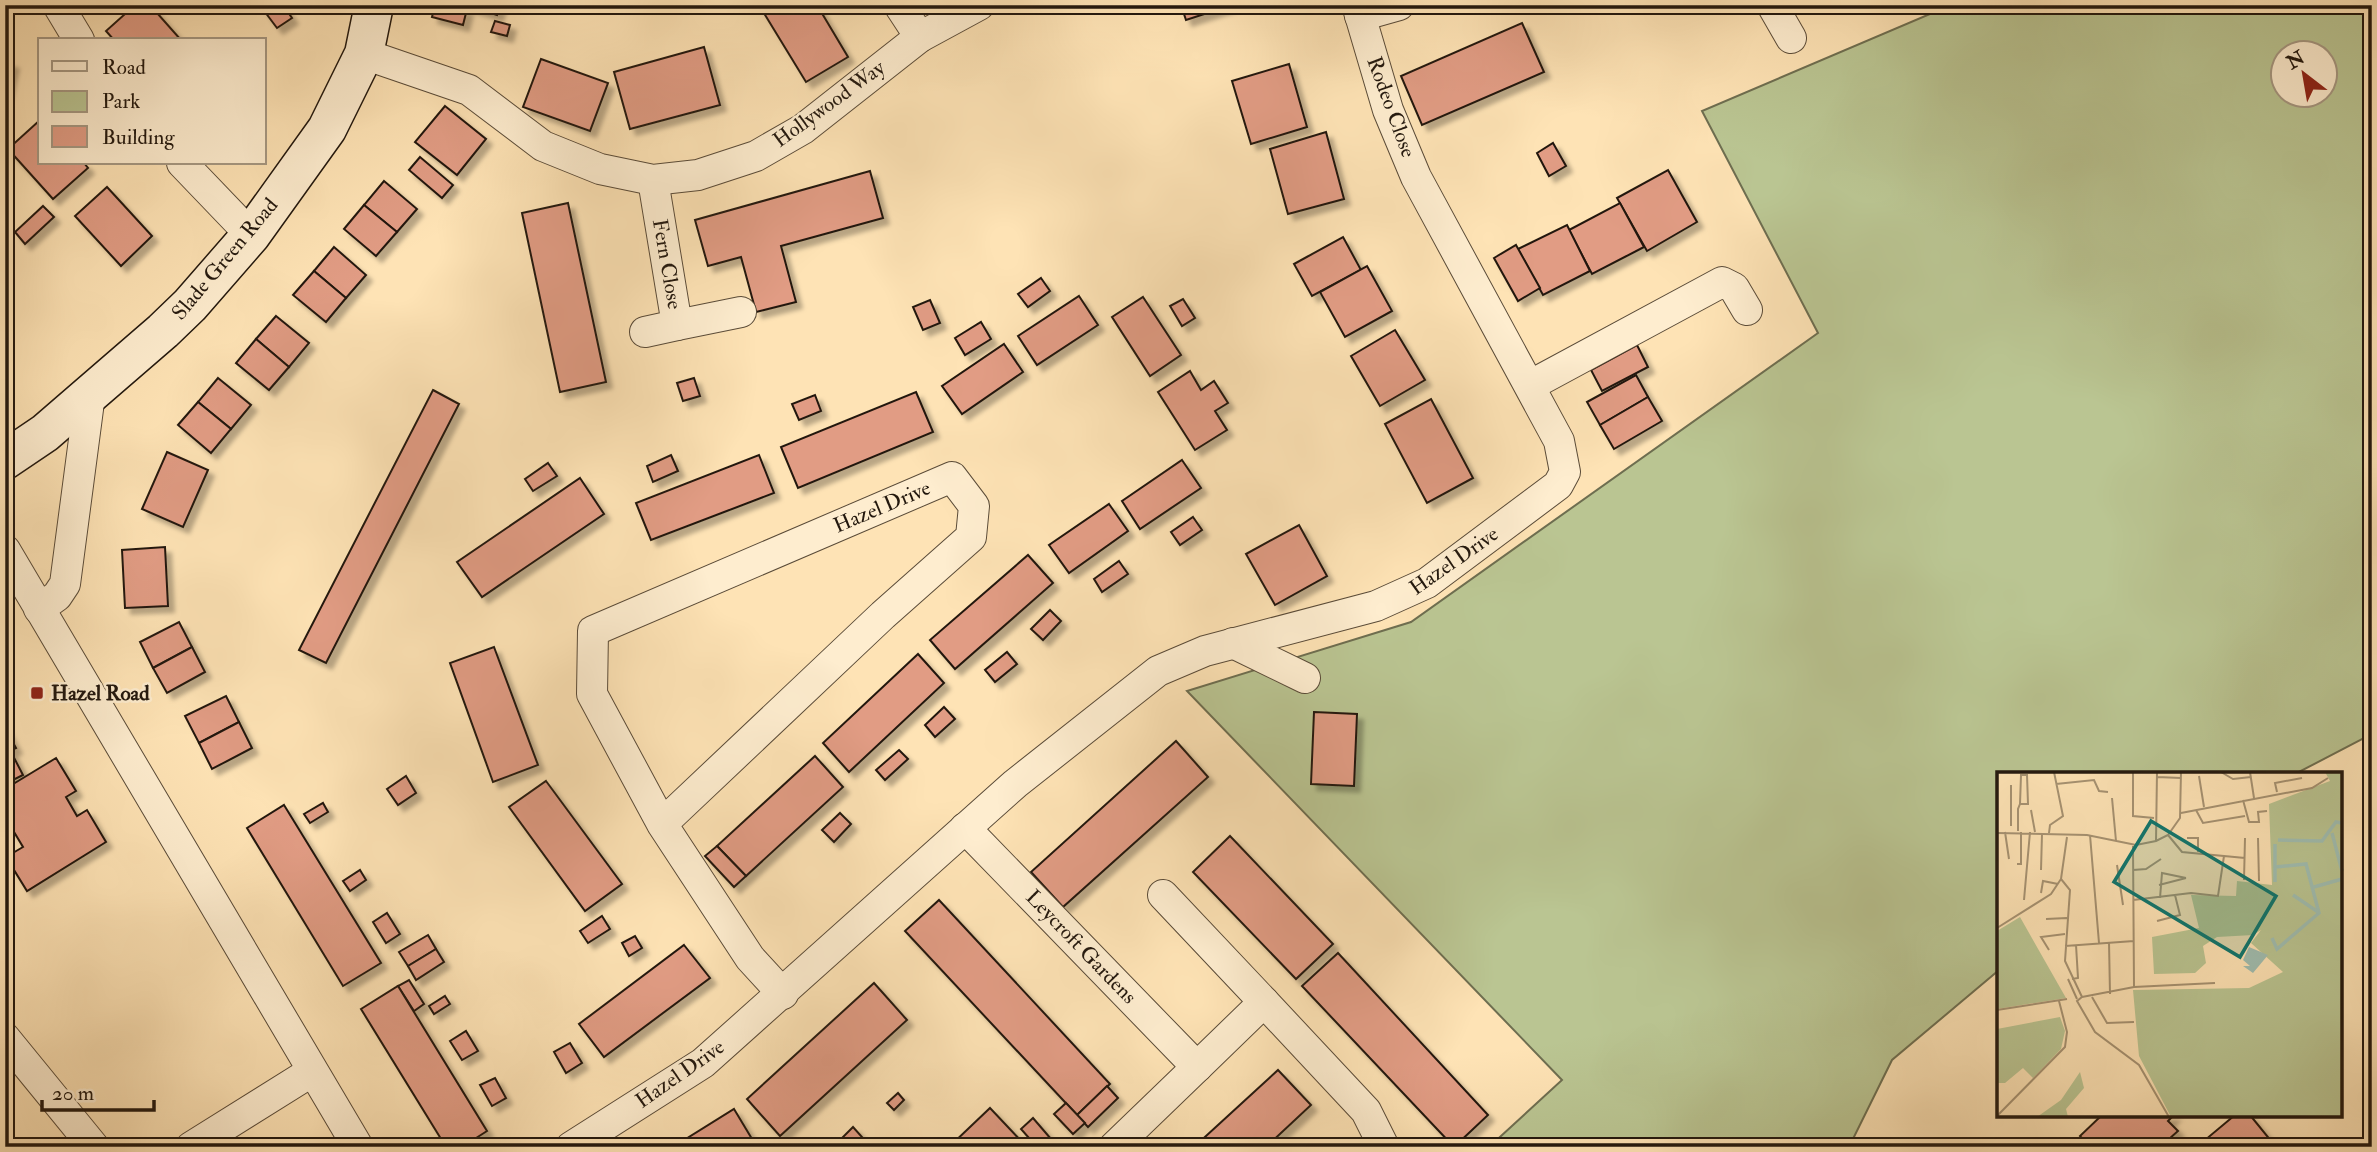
<svg xmlns="http://www.w3.org/2000/svg" width="2377" height="1152" font-family="'IM FELL Double Pica',serif">
  <defs>
    <filter id="shadow"><feDropShadow dx="6" dy="6" stdDeviation="2" flood-color="#0004"/></filter>
  </defs>
  <rect width="100%" height="100%" fill="#fee3b5"/>
  <filter id="stains"><feTurbulence type="fractalNoise" baseFrequency=".00286" numOctaves="4"/><feColorMatrix values="0 0 0 0 .2 0 0 0 0 .09 0 0 0 0 .02 0 0 0 .5 -.17"/></filter>
  <radialGradient id="worn" r=".72"><stop offset=".6" stop-color="#630" stop-opacity="0"/><stop offset="1" stop-color="#630" stop-opacity=".3"/></radialGradient>
  <path fill="#bac592" stroke="#6e6e50" stroke-width="2" fill-rule="evenodd" d="M1951,5H2372V734L2295,774H1999V970L1892,1060L1849,1147H1489L1562,1080L1187,691L1411,622L1818,333L1702,111ZM2282,52H2324V94H2282Z"/>
  <g fill="#e19c84" stroke="#23180e" stroke-width="2" filter="url(#shadow)">
    <path d="M135,5H150L181,40H114L106,31Z"/>
    <path d="M266,5H283L292,18L277,28L262,8Z"/>
    <path d="M435,5L467,9L463,25L432,17Z"/>
    <path d="M465,5H500L497,15Z"/>
    <path d="M759,5H817L848,57L806,82Z"/>
    <path d="M1181,5H1232L1186,20Z"/>
    <path d="M495,21L510,25L507,36L491,32Z"/>
    <path d="M1522,23L1544,72L1422,125L1401,76Z"/>
    <path d="M704,47L720,105L630,129L614,72Z"/>
    <path d="M541,59L608,83L590,131L523,107Z"/>
    <path d="M5,61L13,63L6,93H5Z"/>
    <path d="M1289,64L1307,127L1251,144L1232,81Z"/>
    <path d="M445,106L486,139L457,175L415,142Z"/>
    <path d="M40,120V163H84L88,168L53,199L8,149Z"/>
    <path d="M1326,132L1344,199L1288,214L1270,149Z"/>
    <path d="M1553,143L1566,166L1549,176L1537,153Z"/>
    <path d="M420,157L453,185L442,198L409,170Z"/>
    <path d="M1668,170L1697,222L1647,251L1617,198Z"/>
    <path d="M870,171L883,218L781,246L796,302L756,312L741,257L708,266L695,220Z"/>
    <path d="M384,181L417,209L397,232L364,205Z"/>
    <path d="M107,187L152,236L121,266L75,216Z"/>
    <path d="M568,203L606,382L560,392L522,213Z"/>
    <path d="M1620,203L1644,247L1592,274L1569,230Z"/>
    <path d="M364,205L397,232L376,256L344,229Z"/>
    <path d="M43,206L54,217L25,244L15,232Z"/>
    <path d="M1567,225L1590,271L1543,295L1518,249Z"/>
    <path d="M1343,237L1361,270L1312,296L1294,264Z"/>
    <path d="M1516,245L1540,288L1518,301L1494,258Z"/>
    <path d="M334,247L366,275L346,298L314,271Z"/>
    <path d="M1367,266L1392,311L1345,337L1320,292Z"/>
    <path d="M314,271L346,298L326,322L293,295Z"/>
    <path d="M1041,278L1050,291L1028,307L1018,294Z"/>
    <path d="M1079,296L1098,325L1037,365L1018,336Z"/>
    <path d="M1143,297L1181,355L1150,376L1112,317Z"/>
    <path d="M1183,299L1195,318L1182,326L1170,306Z"/>
    <path d="M930,300L940,323L923,330L913,307Z"/>
    <path d="M276,316L309,343L289,367L256,339Z"/>
    <path d="M981,322L991,339L965,355L955,338Z"/>
    <path d="M1395,330L1425,380L1380,406L1351,356Z"/>
    <path d="M256,339L289,367L269,390L236,363Z"/>
    <path d="M1004,344L1023,372L962,414L942,386Z"/>
    <path d="M1637,345L1648,367L1602,391L1591,370Z"/>
    <path d="M1190,371L1201,390L1214,381L1228,403L1215,411L1227,430L1195,450L1158,392Z"/>
    <path d="M1636,375L1648,397L1600,425L1587,402Z"/>
    <path d="M218,378L251,405L231,429L198,402Z"/>
    <path d="M694,378L700,396L683,401L677,383Z"/>
    <path d="M433,390L459,404L326,663L299,650Z"/>
    <path d="M916,392L933,432L798,488L781,447Z"/>
    <path d="M815,395L821,411L799,420L792,404Z"/>
    <path d="M1648,397L1662,421L1614,449L1600,425Z"/>
    <path d="M1431,399L1473,478L1427,503L1385,424Z"/>
    <path d="M198,402L231,429L211,453L178,425Z"/>
    <path d="M167,452L208,470L183,527L142,509Z"/>
    <path d="M671,455L678,471L653,482L647,466Z"/>
    <path d="M759,455L774,493L651,540L636,503Z"/>
    <path d="M1182,460L1201,488L1140,529L1122,501Z"/>
    <path d="M548,463L557,476L533,491L525,479Z"/>
    <path d="M580,478L604,514L482,597L457,562Z"/>
    <path d="M1109,504L1128,531L1069,573L1049,545Z"/>
    <path d="M1193,517L1202,530L1180,545L1171,532Z"/>
    <path d="M1299,525L1327,576L1275,605L1246,554Z"/>
    <path d="M165,547L168,606L125,608L122,550Z"/>
    <path d="M1028,555L1053,583L955,669L930,640Z"/>
    <path d="M1119,561L1128,574L1102,592L1094,579Z"/>
    <path d="M1050,610L1061,621L1043,640L1031,629Z"/>
    <path d="M179,622L192,647L153,668L140,642Z"/>
    <path d="M192,647L205,672L167,693L153,668Z"/>
    <path d="M494,647L538,765L493,782L450,663Z"/>
    <path d="M1007,652L1017,664L995,682L985,670Z"/>
    <path d="M918,654L944,683L849,772L823,743Z"/>
    <path d="M226,696L239,722L199,743L185,716Z"/>
    <path d="M944,707L955,719L935,737L925,725Z"/>
    <path d="M1314,712L1357,714L1354,786L1311,784Z"/>
    <path d="M239,722L252,748L212,769L199,743Z"/>
    <path d="M5,728L16,748L5,753Z"/>
    <path d="M1176,741L1208,777L1063,907L1031,872Z"/>
    <path d="M10,750L23,775L5,784V753Z"/>
    <path d="M899,750L908,759L885,780L876,770Z"/>
    <path d="M815,756L843,787L746,876L717,846Z"/>
    <path d="M56,758L76,791L66,797L77,816L87,810L106,842L27,891L6,857L23,847L11,827L5,831V789Z"/>
    <path d="M406,776L416,793L398,805L387,789Z"/>
    <path d="M546,781L622,884L585,911L509,807Z"/>
    <path d="M323,803L328,812L310,823L304,814Z"/>
    <path d="M284,805L381,963L343,986L247,828Z"/>
    <path d="M840,813L851,824L834,842L822,830Z"/>
    <path d="M1230,836L1333,944L1296,979L1193,872Z"/>
    <path d="M717,846L746,876L734,887L705,856Z"/>
    <path d="M360,870L366,880L350,891L343,881Z"/>
    <path d="M939,900L1110,1084L1077,1115L905,931Z"/>
    <path d="M387,913L400,934L386,943L373,922Z"/>
    <path d="M602,916L610,929L588,943L580,931Z"/>
    <path d="M428,935L436,949L408,966L399,952Z"/>
    <path d="M635,936L642,948L629,956L622,943Z"/>
    <path d="M684,945L710,978L604,1057L579,1024Z"/>
    <path d="M436,949L444,962L416,980L408,966Z"/>
    <path d="M1338,953L1488,1115L1454,1147L1302,986Z"/>
    <path d="M409,980L424,1004L414,1011L398,986Z"/>
    <path d="M874,983L907,1020L780,1136L747,1099Z"/>
    <path d="M398,986L487,1131L462,1147H446L361,1009Z"/>
    <path d="M445,996L450,1004L434,1014L429,1006Z"/>
    <path d="M466,1031L478,1051L462,1060L450,1041Z"/>
    <path d="M570,1043L582,1063L566,1073L554,1052Z"/>
    <path d="M1278,1070L1311,1105L1266,1147H1194Z"/>
    <path d="M495,1078L506,1098L492,1106L480,1085Z"/>
    <path d="M1107,1086L1118,1098L1088,1127L1077,1115Z"/>
    <path d="M898,1093L904,1100L894,1110L887,1103Z"/>
    <path d="M1066,1103L1085,1123L1073,1134L1054,1114Z"/>
    <path d="M990,1108L1024,1144L1021,1147H949Z"/>
    <path d="M734,1109L755,1144L750,1147H673Z"/>
    <path d="M2102,1115H2174L2168,1121L2178,1131L2160,1147H2149L2144,1141L2138,1147H2090L2080,1136Z"/>
    <path d="M2235,1115H2250L2276,1147H2211L2205,1140Z"/>
    <path d="M1033,1118L1051,1139L1042,1147H1037L1021,1129Z"/>
    <path d="M853,1127L862,1137L848,1147L841,1139Z"/>
  </g>
  <g fill="none" stroke-linecap="round" stroke-linejoin="round">
    <g stroke="#5a4b38" stroke-width="32">
      <g id="street">
        <path d="M58,5L79,40"/>
        <path d="M899,5L920,37"/>
        <path d="M1772,5L1791,38"/>
        <path d="M1360,16L1399,5"/>
        <path d="M364,54L469,90L543,146L600,169L653,180L698,175L756,156L803,129L920,37L979,5"/>
        <path d="M182,163L251,235"/>
        <path d="M653,180L677,325L741,312"/>
        <path d="M645,332L677,325"/>
        <path d="M1531,385L1722,282L1734,288L1747,310"/>
        <path d="M5,550L358,1147"/>
        <path d="M39,609L57,596L65,584L90,394"/>
        <path d="M1233,643L1305,678"/>
        <path d="M662,824L883,615L971,537L974,506L952,477L593,631L592,694L662,824L750,958L783,994"/>
        <path d="M965,828L1197,1067L1114,1147"/>
        <path d="M1163,895L1264,1002"/>
        <path d="M5,1038L94,1147"/>
        <path d="M1197,1067L1264,1002L1366,1111L1384,1147"/>
        <path d="M191,1147L311,1072"/>
        <path d="M571,1147L703,1063L1015,784L1158,671L1205,651L1376,606L1427,583L1558,485L1565,472L1559,441L1416,177L1388,110L1357,5"/>
      </g>
    </g>
    <g stroke="#23180e" stroke-width="41">
      <path id="secondary" d="M5,460L45,433L163,331L190,305L251,235L327,129L364,54L374,5"/>
    </g>
    <use href="#street" stroke="#feedcf" stroke-width="30"/>
    <use href="#secondary" stroke="#feedcf" stroke-width="38"/>
  </g>
  <rect fill="#8f2418" stroke="#feedcf" stroke-width="2.5" x="30" y="686" width="14" height="14" rx="3.5"/>
  <g text-anchor="middle" dominant-baseline="central" stroke-width="5" stroke-linejoin="round" paint-order="stroke">
    <g font-size="21" fill="#23180e" stroke="#feedcf">
      <text transform="translate(829 104) rotate(-36)">Hollywood Way</text>
      <text transform="translate(1391 107) rotate(70)">Rodeo Close</text>
      <text transform="translate(225 259) rotate(-50)">Slade Green Road</text>
      <text transform="translate(667 264) rotate(80)">Fern Close</text>
      <text transform="translate(882 507) rotate(-23)">Hazel Drive</text>
      <text transform="translate(1454 561) rotate(-35)">Hazel Drive</text>
      <text transform="translate(1081 947) rotate(46)">Leycroft Gardens</text>
      <text transform="translate(680 1074) rotate(-35)">Hazel Drive</text>
    </g>
    <g font-size="21" font-weight="bold" fill="#23180e" stroke="#feedcf" text-anchor="start">
      <text x="51" y="693">Hazel Road</text>
    </g>
  </g>
  <g transform="translate(1997 772)">
    <rect width="345" height="345" fill="#fee3b5"/>
    <path d="M328,0H345V345H174L142,284L136,218L252,216L286,200L254,171L264,158L256,163L220,165L206,174L209,191L198,201L157,202L155,165L202,156L194,123L239,124L240,109L275,113L272,32L333,9ZM23,145L69,226L0,237V159ZM63,245L68,259L64,277L36,306L26,296L8,311H0V257ZM83,300L87,316L69,337L71,345H40L64,328Z" fill="#bac592"/>
    <path d="M252,175L271,183L256,201L246,194H253L246,188Z" fill="#a0beb1"/>
    <path fill="none" stroke="#a0beb1" stroke-width="3.5" d="M335,61L345,99M281,68L325,69L339,50L345,51M278,110V72M317,115L345,107M296,123L321,140M275,166L280,177L322,141L309,92L278,95"/>
    <path fill="none" stroke="#a69272" stroke-width="2" d="M136,0V44L157,46M224,0L236,7L254,5M253,0L257,26M202,4L207,35M160,5L184,6M59,12L97,8L102,19L111,20M14,13V54M280,20L278,11L305,6M115,26L119,69M246,28L252,50H262L261,40L270,39M34,38L38,60M199,38L206,51L248,44M184,41L315,16L331,6M21,59V37L23,32H31L30,3H24L23,32M8,60L12,87M0,61L90,63L139,73L159,69L171,63L183,46L184,0M52,61L53,53L66,44L57,0M93,63L102,171M171,63L185,80L248,86M190,66H201V80M261,66L262,109M159,69L160,0M136,74L137,215M20,92H24V60M120,93L126,133M44,98L45,62M136,98L149,97L164,87M64,107L73,118L68,189L85,225M247,108L248,66M162,113L189,106M44,121L46,109L61,112M163,126L165,101L189,106M27,128L33,60M136,128L194,121L221,124L227,84M49,147L70,146M160,149L183,143L178,123M0,156L54,122L64,107L70,65M112,170L113,222M68,174L137,169M52,178L44,165L68,162M71,207L80,227M75,207L81,206L79,173M85,225L80,229L98,260L142,293L172,345M85,225L137,215L218,211M95,225L110,251L137,250M0,238L70,227M0,344L68,275L70,260L62,229"/>
    <path fill="#0f766e" fill-opacity="0.15" stroke="#0f766e" stroke-width="3.5" d="M154,49L279,124L243,185L117,110Z"/>
    <rect width="345" height="345" fill="none" stroke="#23180e" stroke-width="3.5"/>
  </g>
  <rect width="2377" height="1152" fill="none" stroke="#fee3b5" stroke-width="28"/>
  <rect x="7" y="7" width="2363" height="1138" fill="none" stroke="#23180e" stroke-width="3.5"/>
  <rect x="14" y="14" width="2349" height="1124" fill="none" stroke="#23180e" stroke-width="2"/>
  <rect x="38" y="38" width="228" height="126" fill="#feedcf" stroke="#a69882" stroke-width="2"/>
  <rect x="52" y="61" width="35" height="10" fill="#feedcf" stroke="#a69882" stroke-width="2"/>
  <text x="102" y="74" font-size="21" fill="#23180e">Road</text>
  <rect x="52" y="91" width="35" height="21" fill="#bac592" stroke="#a69882" stroke-width="2"/>
  <text x="102" y="108" font-size="21" fill="#23180e">Park</text>
  <rect x="52" y="126" width="35" height="21" fill="#e19c84" stroke="#a69882" stroke-width="2"/>
  <text x="102" y="144" font-size="21" fill="#23180e">Building</text>
  <g transform="translate(2304 74) rotate(329)"><circle r="33" fill="#feedcf" stroke="#a69882" stroke-width="2"/>
  <path d="M0-5L12 26L0 18L-12 26Z" fill="#8f2418"/>
  <text y="-10" font-size="19" font-weight="bold" text-anchor="middle" fill="#23180e">N</text>
  </g>
  <path d="M42 1100v10h112v-10" fill="none" stroke="#23180e" stroke-width="3.5"/>
  <text x="52" y="1100" font-size="21" fill="#23180e" stroke="#feedcf" stroke-width="5" paint-order="stroke">20 m</text>
  <rect width="100%" height="100%" filter="url(#stains)"/>
  <rect width="100%" height="100%" fill="url(#worn)"/>
</svg>
